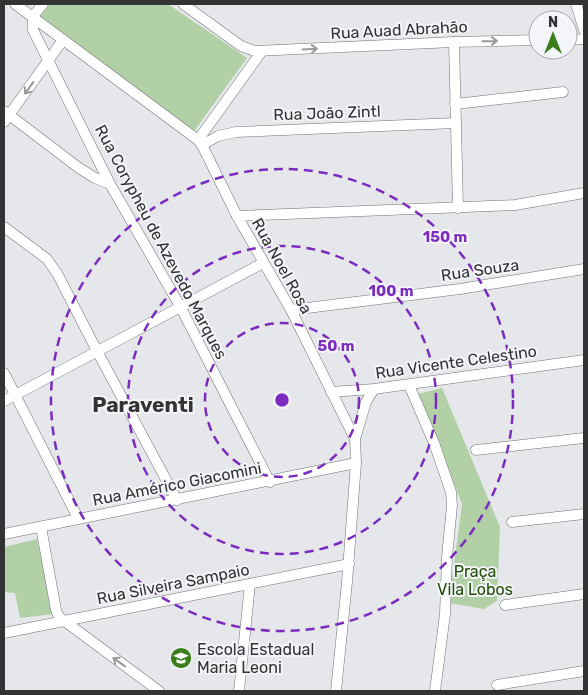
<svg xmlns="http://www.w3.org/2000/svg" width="588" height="695" font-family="Rubik,sans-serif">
  <rect width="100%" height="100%" fill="#e6e7eb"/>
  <g fill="#b1d0a6">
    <path d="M50,4H168L247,58L192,134L39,17Z"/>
    <path d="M442,388L500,527L497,601L484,609L449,603L462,504L418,394Z"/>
    <path d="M37,539L54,614L20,618L15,593L4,592V547Z"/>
  </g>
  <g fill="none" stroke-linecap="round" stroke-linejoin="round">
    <g stroke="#6f7174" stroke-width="11">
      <g id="minor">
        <path d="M15,4L198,140L202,145L237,216L291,310L355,439L356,463L347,582L336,691"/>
        <path d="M43,4L33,16V30L110,184L180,306L270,482"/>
        <path d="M183,4L241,46L255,51L454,42L538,40"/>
        <path d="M576,4L584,30"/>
        <path d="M568,40L584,39"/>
        <path d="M454,42L458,208"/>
        <path d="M455,104L563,92"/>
        <path d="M4,111L79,168L95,178L110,184"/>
        <path d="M4,122L63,40"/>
        <path d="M198,140L262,51"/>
        <path d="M202,145L218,136L236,132L456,123"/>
        <path d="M237,216L515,205L584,193"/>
        <path d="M4,227L47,259L58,275L97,351L177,500"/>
        <path d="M291,310L460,289L584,269"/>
        <path d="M4,373L78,518"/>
        <path d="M409,385L434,443L451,492L452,506L447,557L445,614L435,691"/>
        <path d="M331,392L374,389L584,360"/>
        <path d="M4,401L263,263"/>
        <path d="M355,439L366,402L374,389"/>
        <path d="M476,450L584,438"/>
        <path d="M512,522L584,514"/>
        <path d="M41,527L56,610L59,617L159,691"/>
        <path d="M4,534L356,463"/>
        <path d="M505,605L584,594"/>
        <path d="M4,633L349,564"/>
        <path d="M497,685L584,671"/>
        <path d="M239,691L250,584"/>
      </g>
    </g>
    <use href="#minor" stroke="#fff" stroke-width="10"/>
  </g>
  <defs><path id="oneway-shaft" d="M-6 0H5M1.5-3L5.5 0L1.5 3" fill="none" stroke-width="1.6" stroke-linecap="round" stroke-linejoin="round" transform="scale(1.25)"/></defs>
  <g stroke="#98999a">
    <use href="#oneway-shaft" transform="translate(490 41) rotate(-1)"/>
    <use href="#oneway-shaft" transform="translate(310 49) rotate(-3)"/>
    <use href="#oneway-shaft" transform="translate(29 88) rotate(126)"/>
    <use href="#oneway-shaft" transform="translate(119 662) rotate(-144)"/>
  </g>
  <g fill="none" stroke="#7b2cbf" stroke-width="2.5" stroke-dasharray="9 6">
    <circle cx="282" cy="400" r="77"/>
    <circle cx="282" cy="400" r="154"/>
    <circle cx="282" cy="400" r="231"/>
  </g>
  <defs>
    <g id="school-disc" transform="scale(1.125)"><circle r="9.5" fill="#3c7d1c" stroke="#f3f5f8"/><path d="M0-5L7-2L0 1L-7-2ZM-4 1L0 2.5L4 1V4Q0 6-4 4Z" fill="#fff"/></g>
  </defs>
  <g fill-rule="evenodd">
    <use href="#school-disc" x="181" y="658"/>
  </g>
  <g text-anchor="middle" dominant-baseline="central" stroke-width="4" stroke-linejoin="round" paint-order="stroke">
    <g font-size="16" fill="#323334" stroke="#f3f5f8">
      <text transform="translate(399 30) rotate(-3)">Rua Auad Abrahão</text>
      <text transform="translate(327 113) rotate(-2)">Rua João Zintl</text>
      <text transform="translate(161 242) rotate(62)">Rua Corypheu de Azevedo Marques</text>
      <text transform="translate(282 266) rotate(61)">Rua Noel Rosa</text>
      <text transform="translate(480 270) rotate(-8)">Rua Souza</text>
      <text transform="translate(456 362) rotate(-8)">Rua Vicente Celestino</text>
      <text transform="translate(177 484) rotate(-11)">Rua Américo Giacomini</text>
      <text transform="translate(173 584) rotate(-11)">Rua Silveira Sampaio</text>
    </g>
    <g font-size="16" fill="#204e07" stroke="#f3f5f8">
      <text x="475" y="571">Praça<tspan x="475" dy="18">Vila Lobos</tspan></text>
    </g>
    <g font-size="16" fill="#323334" stroke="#f3f5f8" text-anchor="start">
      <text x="197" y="649">Escola Estadual<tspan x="197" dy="18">Maria Leoni</tspan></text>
    </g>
    <g font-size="21" font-weight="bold" fill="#323334" stroke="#f3f5f8">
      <text x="143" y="404">Paraventi</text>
    </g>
  </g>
  <circle cx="282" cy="400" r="8" fill="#7b2cbf" stroke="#f3f5f8" stroke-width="2.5"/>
  <g font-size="15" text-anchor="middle" font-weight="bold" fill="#7b2cbf" stroke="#f3f5f8" stroke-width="4" stroke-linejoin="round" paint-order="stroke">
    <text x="445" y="242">150 m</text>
    <text x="391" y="296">100 m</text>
    <text x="336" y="351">50 m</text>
  </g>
  <rect width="588" height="695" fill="none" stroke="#323334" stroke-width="10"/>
  <g transform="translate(553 35)"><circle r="24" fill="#f3f5f8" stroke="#a6a7aa"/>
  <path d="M0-4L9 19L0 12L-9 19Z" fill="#3c7d1c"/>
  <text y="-8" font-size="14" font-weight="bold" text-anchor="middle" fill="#323334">N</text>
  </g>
</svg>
